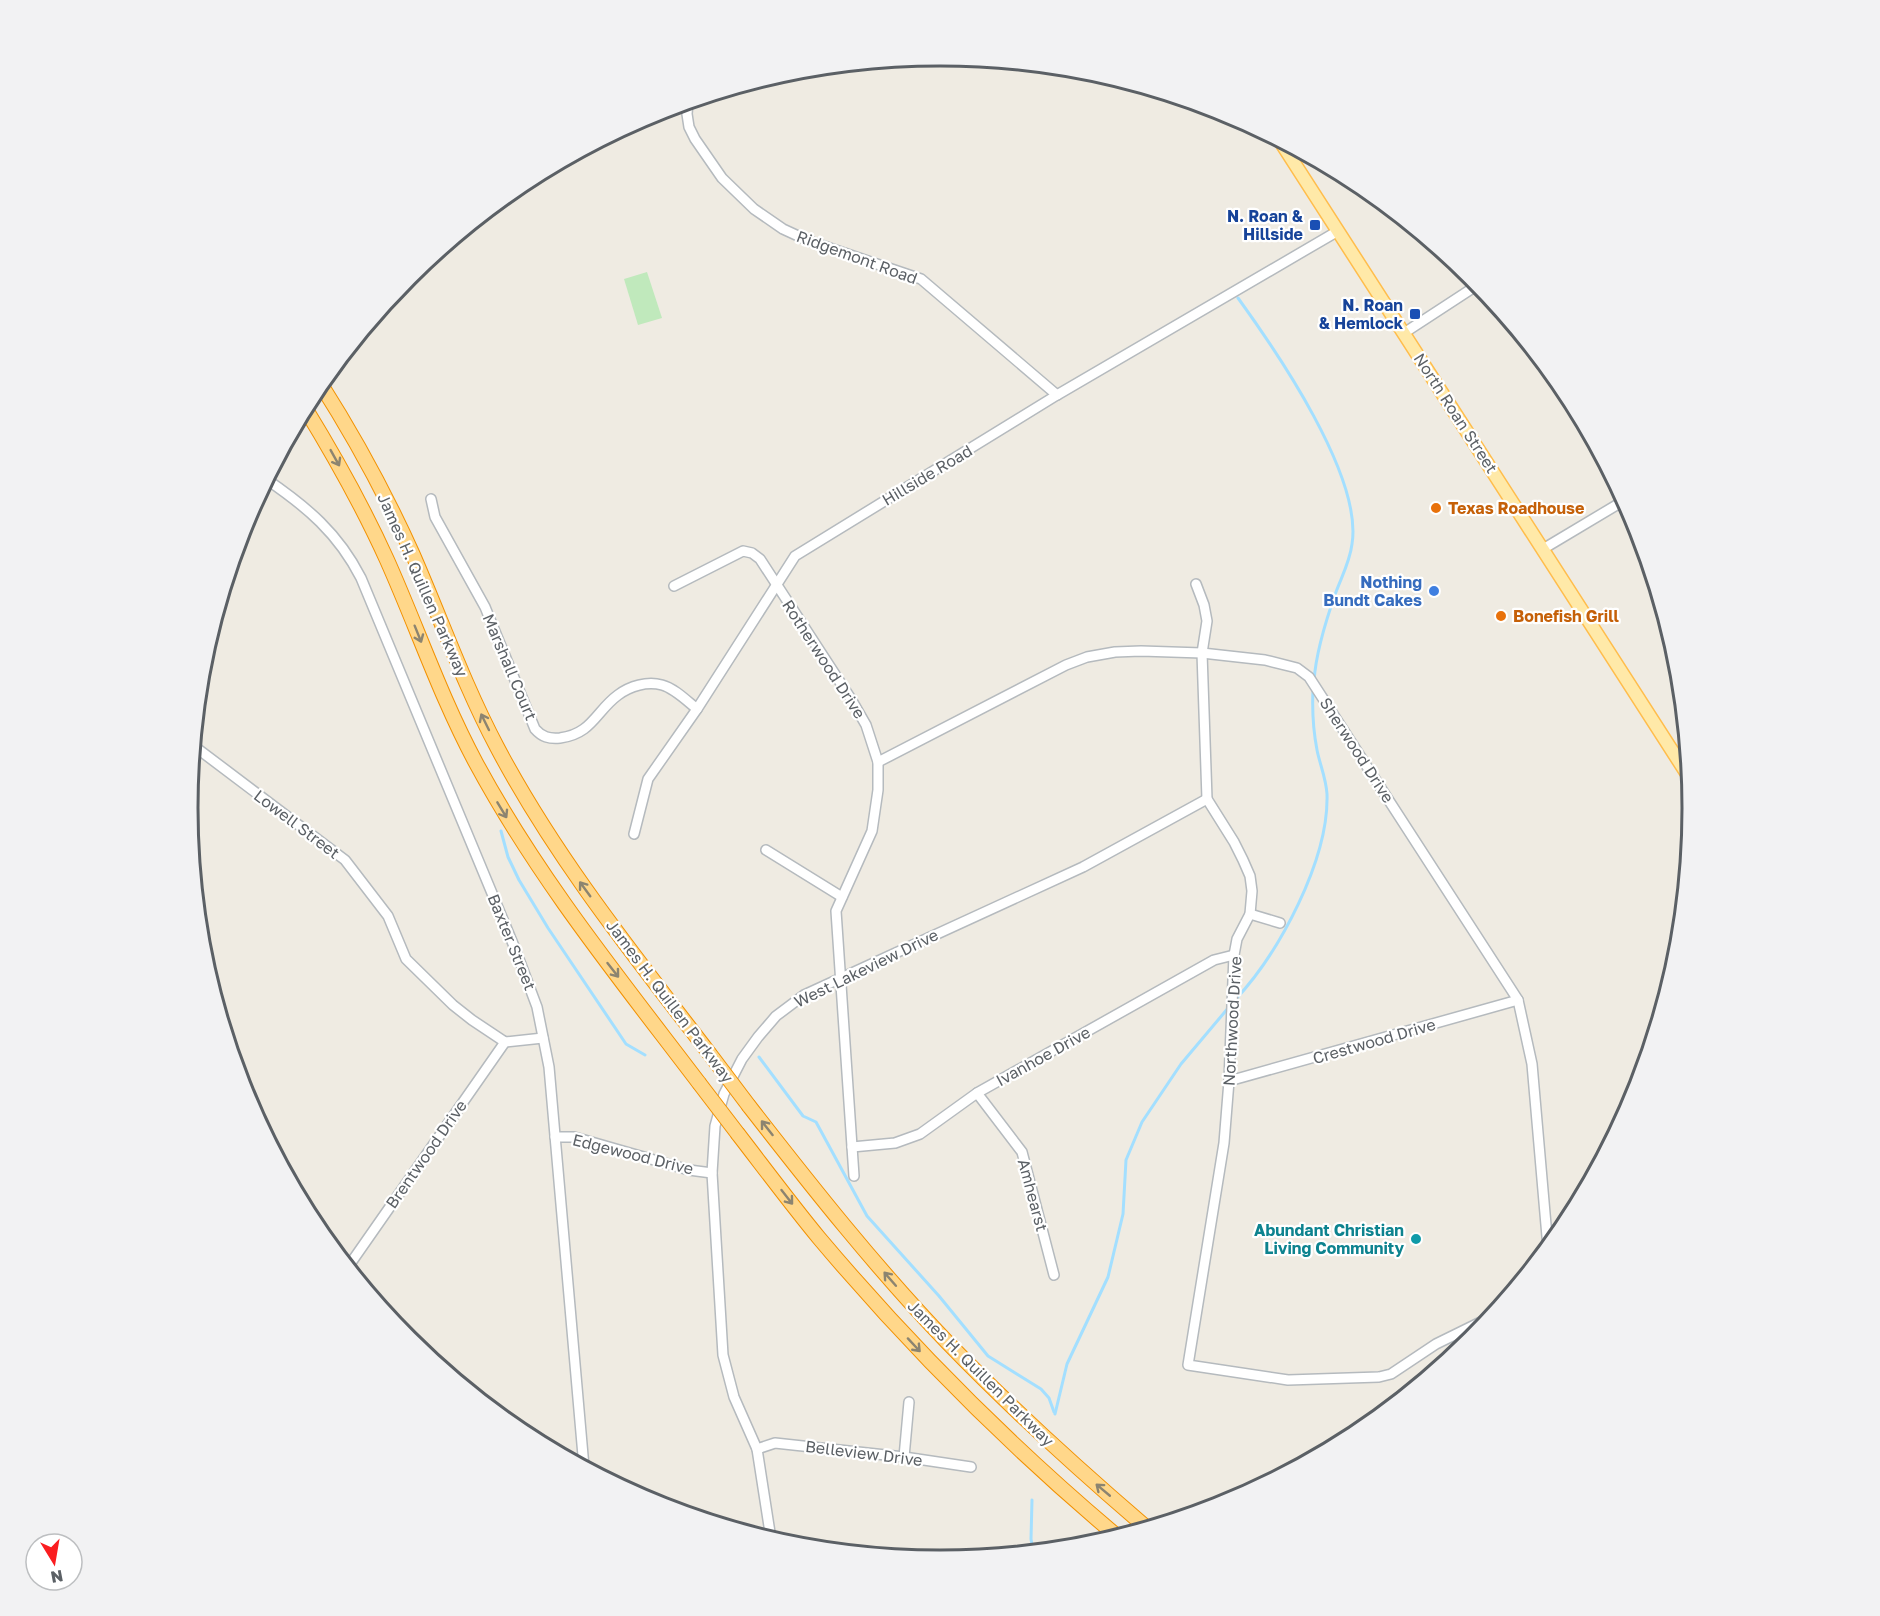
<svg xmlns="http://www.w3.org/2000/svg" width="1880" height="1616" font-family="'Golos Text',sans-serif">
  <rect width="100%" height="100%" fill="#efebe2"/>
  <path fill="#c0e9bc" d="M647,272L662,318L638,325L624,279Z"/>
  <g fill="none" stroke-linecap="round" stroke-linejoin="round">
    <g stroke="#a3dfff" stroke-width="3">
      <path d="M1238,298C1277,352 1363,477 1352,544C1350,561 1342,576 1336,592C1326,620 1316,651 1314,681"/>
      <path d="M501,831L508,857L519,880L548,928L626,1044L645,1055"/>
      <path d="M1235,1000C1279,953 1329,860 1327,794C1326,778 1320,765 1317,750C1313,729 1312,711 1313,690"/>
      <path d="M759,1057L803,1116L816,1122L867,1216L939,1296L988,1356L1041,1389L1049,1398L1054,1412"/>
      <path d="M1055,1414L1067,1364L1108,1277L1123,1214L1126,1160L1142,1122L1181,1064L1229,1007"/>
      <path d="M1032,1500L1031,1539L1033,1551"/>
    </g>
    <g stroke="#b5babe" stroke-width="12">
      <g id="minor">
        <path d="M688,102L687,114L689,127L695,139L722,178L754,209L783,229L809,241L921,279L1057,395"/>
        <path d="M1404,333L1479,284"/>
        <path d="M266,479C307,507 338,533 361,578L516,951L537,1007L549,1067L584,1467"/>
        <path d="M431,499L435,517L485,607L535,729C542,737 549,739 560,738C592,734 596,711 618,695C630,686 647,681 662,685C674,688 687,701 697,709"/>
        <path d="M1543,549L1625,500"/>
        <path d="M1196,584L1204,605L1207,621L1202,653L1207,799L1234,842L1243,860L1250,876L1252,891L1250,914L1237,939L1234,955L1229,1081L1224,1143L1188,1365L1288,1380L1379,1377L1391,1374L1436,1344L1491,1317"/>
        <path d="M674,586L743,551L752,553L760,559L851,699L866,725L878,762V790L872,831L836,911L854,1176"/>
        <path d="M194,746L345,860L388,916L406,959L453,1005L472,1020L505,1042L543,1038"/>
        <path d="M878,762L1066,665L1087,657L1115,652L1141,651L1202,653L1265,660L1297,668L1309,677L1518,1000L1532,1064L1548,1248"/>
        <path d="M634,834L648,779L697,709L795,556L1057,395L1338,231"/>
        <path d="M766,850L842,897"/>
        <path d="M1250,914L1280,923"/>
        <path d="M1229,1081L1518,1000"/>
        <path d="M977,1093L1022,1152L1054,1275"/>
        <path d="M555,1137H574L689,1170L712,1173"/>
        <path d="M852,1147L895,1143L920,1134L977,1093L1214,960L1234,955"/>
        <path d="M348,1267L505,1042"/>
        <path d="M757,1449L775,1443L904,1457L971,1467"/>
        <path d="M904,1457L909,1402"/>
        <path d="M771,1539L757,1449L734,1397L723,1355L712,1173L715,1126L724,1094L742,1059L758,1037L776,1016L804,995L1083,867L1207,799"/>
      </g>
    </g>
    <g stroke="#ffbd4c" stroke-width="15">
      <path id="major" d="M1280,141L1689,777"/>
    </g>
    <g stroke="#f29100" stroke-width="16">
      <g id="highway">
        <path d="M320,383C355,438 386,495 413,555C441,619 464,685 497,747C555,857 633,954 709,1053"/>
        <path d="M305,408C335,457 363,507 387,560C417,627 441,698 476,763C538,878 620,979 699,1083"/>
        <path d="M749,1106C812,1187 876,1268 948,1343C1011,1408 1078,1469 1147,1528"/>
        <path d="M738,1134C765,1169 791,1204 819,1238C910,1346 1010,1446 1118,1537"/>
      </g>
    </g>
    <use href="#minor" stroke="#fff" stroke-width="9"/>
    <use href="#major" stroke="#ffe9a8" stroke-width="12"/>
    <use href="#highway" stroke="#ffd78a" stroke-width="14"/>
    <g stroke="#f29100" stroke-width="16" stroke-linecap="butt">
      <g id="highway-bridge">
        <path d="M709,1053L749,1106"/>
        <path d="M699,1083L738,1134"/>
      </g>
    </g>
    <use href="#highway-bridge" stroke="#ffd78a" stroke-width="14"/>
  </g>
  <defs><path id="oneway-shaft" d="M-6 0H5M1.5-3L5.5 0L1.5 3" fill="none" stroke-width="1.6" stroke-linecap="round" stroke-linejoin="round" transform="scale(1.5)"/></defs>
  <g stroke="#8c8470">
    <use href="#oneway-shaft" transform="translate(335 458) rotate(61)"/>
    <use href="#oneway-shaft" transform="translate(418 634) rotate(68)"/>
    <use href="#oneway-shaft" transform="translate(485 722) rotate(-116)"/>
    <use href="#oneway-shaft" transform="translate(502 810) rotate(59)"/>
    <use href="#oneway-shaft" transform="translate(585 889) rotate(-126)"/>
    <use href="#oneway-shaft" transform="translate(613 970) rotate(52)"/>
    <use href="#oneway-shaft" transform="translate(767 1128) rotate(-128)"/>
    <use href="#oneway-shaft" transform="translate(787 1197) rotate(52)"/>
    <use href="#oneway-shaft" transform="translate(890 1279) rotate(-131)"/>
    <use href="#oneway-shaft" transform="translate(914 1345) rotate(47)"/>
    <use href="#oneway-shaft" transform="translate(1103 1490) rotate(-140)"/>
  </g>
  <g fill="#1a4fb4" stroke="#fff" stroke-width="2">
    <rect x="1309" y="219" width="12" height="12" rx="3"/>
    <rect x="1409" y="308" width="12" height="12" rx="3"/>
  </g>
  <g fill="#e8710a" stroke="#fff" stroke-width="2">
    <circle cx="1436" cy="508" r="6"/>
    <circle cx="1501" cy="616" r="6"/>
  </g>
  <circle fill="#3f7fe0" stroke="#fff" stroke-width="2" cx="1434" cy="591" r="6"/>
  <circle fill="#0f9aa8" stroke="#fff" stroke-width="2" cx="1416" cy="1239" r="6"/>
  <g text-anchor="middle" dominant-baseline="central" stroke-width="4.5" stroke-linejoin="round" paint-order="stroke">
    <g font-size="16" font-weight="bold" fill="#164399" stroke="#fff" text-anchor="end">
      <text x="1303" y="216">N. Roan &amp;<tspan x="1303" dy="18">Hillside</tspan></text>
      <text x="1403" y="305">N. Roan<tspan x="1403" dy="18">&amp; Hemlock</tspan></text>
    </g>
    <g font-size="16" fill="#5b6065" stroke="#fff">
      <text transform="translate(857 257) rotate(20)">Ridgemont Road</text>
      <text transform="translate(1456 413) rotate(57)">North Roan Street</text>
      <text transform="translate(927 475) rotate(-31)">Hillside Road</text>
      <text transform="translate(423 585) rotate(66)">James H. Quillen Parkway</text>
      <text transform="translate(824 659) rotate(57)">Rotherwood Drive</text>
      <text transform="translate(510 667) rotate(67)">Marshall Court</text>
      <text transform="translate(1357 750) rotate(57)">Sherwood Drive</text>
      <text transform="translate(297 824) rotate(37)">Lowell Street</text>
      <text transform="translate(512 942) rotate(68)">Baxter Street</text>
      <text transform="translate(866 968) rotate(-26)">West Lakeview Drive</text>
      <text transform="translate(670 1001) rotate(53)">James H. Quillen Parkway</text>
      <text transform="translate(1232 1021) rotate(-87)">Northwood Drive</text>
      <text transform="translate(1374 1041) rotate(-16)">Crestwood Drive</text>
      <text transform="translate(1043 1056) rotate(-29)">Ivanhoe Drive</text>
      <text transform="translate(426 1154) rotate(-55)">Brentwood Drive</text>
      <text transform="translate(633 1154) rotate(14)">Edgewood Drive</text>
      <text transform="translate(1033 1195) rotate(75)">Amhearst</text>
      <text transform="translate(981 1373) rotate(45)">James H. Quillen Parkway</text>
      <text transform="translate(864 1453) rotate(7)">Belleview Drive</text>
    </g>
    <g font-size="16" font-weight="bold" fill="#c56008" stroke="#fff" text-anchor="start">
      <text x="1448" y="508">Texas Roadhouse</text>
      <text x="1513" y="616">Bonefish Grill</text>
    </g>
    <g font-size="16" font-weight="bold" fill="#366cbe" stroke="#fff" text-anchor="end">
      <text x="1422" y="582">Nothing<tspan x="1422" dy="18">Bundt Cakes</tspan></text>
    </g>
    <g font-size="16" font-weight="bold" fill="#0d838f" stroke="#fff" text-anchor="end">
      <text x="1404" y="1230">Abundant Christian<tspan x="1404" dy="18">Living Community</tspan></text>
    </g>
  </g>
  <path d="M0 0H1880V1616H0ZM198 808a742 742 0 1 1 1484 0a742 742 0 1 1-1484 0Z" fill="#f2f2f3" fill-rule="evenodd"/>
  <path fill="none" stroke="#5b6065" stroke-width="3" d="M198 808a742 742 0 1 1 1484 0a742 742 0 1 1-1484 0Z"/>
  <g transform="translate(54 1562) rotate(169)"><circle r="28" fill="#ffffff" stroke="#bdbfc1" stroke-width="1.5"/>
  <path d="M0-4.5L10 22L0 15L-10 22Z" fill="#fa1d20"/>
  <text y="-9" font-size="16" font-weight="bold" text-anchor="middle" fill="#5b6065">N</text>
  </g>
</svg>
